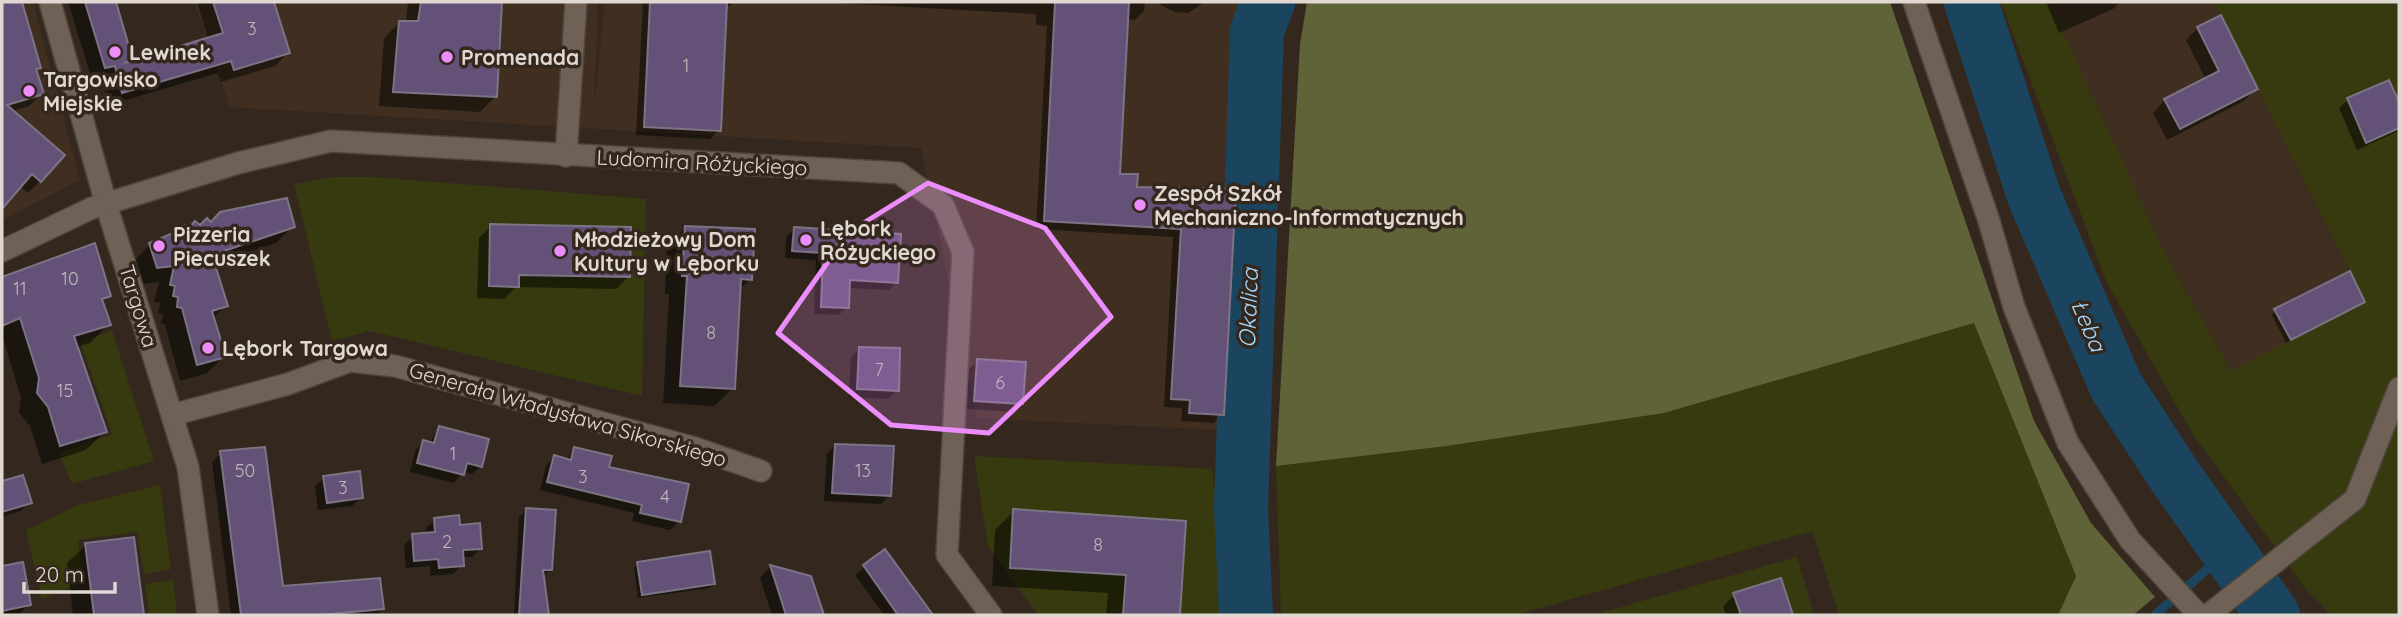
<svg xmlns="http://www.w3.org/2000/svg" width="2401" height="617" font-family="Quicksand,sans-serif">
  <rect width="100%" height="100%" fill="#34281e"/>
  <g fill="#402f20">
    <path d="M2,2H33L80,180L2,220Z"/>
    <path d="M195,2H598L594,111L605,2H1252L1240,45V431L977,418L921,148L230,107Z"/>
    <path d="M2043,2H2214L2365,302L2231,371L2163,250Z"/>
  </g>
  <g fill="#37390f">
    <path d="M2001,2H2049L2163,250L2231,371L2365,301L2214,2H2399L2397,615H2331L2305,588L2192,433L2106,281Z"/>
    <path d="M333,177H374L646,199L642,396L370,331L332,341L294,184Z"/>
    <path d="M1974,323L2076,576L2058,615H1839L1812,531L1515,615H1281L1276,466L1447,446L1664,413Z"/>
    <path d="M112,331L154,461L72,484L59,453L112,434L80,341Z"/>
    <path d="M974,456L1212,469L1229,615H1038L988,546Z"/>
    <path d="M160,485L171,569L144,574L137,532L78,540L83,582L42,599L26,530L78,505Z"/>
    <path d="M1797,557L1814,615H1593Z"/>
    <path d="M173,580L177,615H149L145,584Z"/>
  </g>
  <path fill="#606337" d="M1307,2H1890L2034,421L2091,523L2155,597L2133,615H2058L2076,576L1974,323L1664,413L1447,446L1276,466L1300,44Z"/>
  <g fill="#0007">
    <path d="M2,2H20L39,67L35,71L42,94L29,106L12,111L40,181L28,193L19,186L2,205Z"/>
    <path d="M68,2H114L131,59L127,64L208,39L197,2H272L288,53L275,66L221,82L218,73L109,105L102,77L92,80Z"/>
    <path d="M408,2H500L495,97L480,112L379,106L384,38L399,23H406Z"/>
    <path d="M643,2H734L725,9L719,130L710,139L636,135Z"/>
    <path d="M817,2H1145L1144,11L1135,20L1126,19L1118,175L1135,188L1234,190L1222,414L1214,423L1181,421L1182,408L1164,407L1173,237L1036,229L1047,26L1036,25V14Z"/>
    <path d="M1155,2H1205L1188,13L1175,12Z"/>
    <path d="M2046,2H2120L2113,9L2059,33Z"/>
    <path d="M2198,28L2256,88L2244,101L2167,140L2153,113L2165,100L2206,80L2186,40Z"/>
    <path d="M2388,82L2399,107V131L2357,150L2339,108L2348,100Z"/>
    <path d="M211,224L293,226L276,243L213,264L226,305L213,318L224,356L207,373L180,381L165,325L161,323L163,314L158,313L160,303L154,302L159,282L141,284L133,262L150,245Z"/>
    <path d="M491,226L628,277L616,289L516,287L504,299L477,298L479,238Z"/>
    <path d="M686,227L750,279L738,291L733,388L714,406L663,403L669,294H665L667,246Z"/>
    <path d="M794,229L897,282L889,290L848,288L847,307L839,315L814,314L816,260L785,258L786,237Z"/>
    <path d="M32,266L109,295L102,303L109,324L90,343L76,347L105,431L86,450L42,464L30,426L19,413L21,398L2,335V279Z"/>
    <path d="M2363,301L2286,343L2272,315L2275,311Z"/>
    <path d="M860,349L897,390L888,399L849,397L851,357Z"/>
    <path d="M978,361L1022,403L1013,412L967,409L969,369Z"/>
    <path d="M439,428L481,466L472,474L463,472L454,483L410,472L415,451L423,442L429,444Z"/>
    <path d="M835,445L889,495L881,504L824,501L827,454Z"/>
    <path d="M575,449L607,468L679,521L670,530L632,521L634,513L540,490L546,466L554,457L566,460Z"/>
    <path d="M221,453L281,588L382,609L376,615H231L212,462Z"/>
    <path d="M22,477L30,502L21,511L2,517V484Z"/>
    <path d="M324,478L361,497L352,506L318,510L315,486Z"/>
    <path d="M527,510L551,569L542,577L547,609L541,615H514L519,517Z"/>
    <path d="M1014,511L1184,522L1178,615H1106L1108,593L992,586L995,530Z"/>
    <path d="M435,520L459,527L481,548L472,557H461L462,565L453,574L430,576V566L406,568L404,545L413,536L427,535L426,528Z"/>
    <path d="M133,539L142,615H73L67,563L86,545Z"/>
    <path d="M885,551L931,615H884L855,575Z"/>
    <path d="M638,563L714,584L710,588L638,598L634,568Z"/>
    <path d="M22,564L29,604L21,613L2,615V567Z"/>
    <path d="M770,567L810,577L820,615H772L760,578Z"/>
    <path d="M1779,580L1791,615H1726L1723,607L1734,595Z"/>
  </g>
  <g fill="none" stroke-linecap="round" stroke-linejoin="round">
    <path stroke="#1b455f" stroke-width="9" d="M2155,615L2228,551"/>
    <g stroke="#1b455f" stroke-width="54">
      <path d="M1971,2L2034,196L2116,386L2174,475L2273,615"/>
      <path d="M1246,615L1241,508L1257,31L1268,2"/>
    </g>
  </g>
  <g fill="#645177" stroke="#7b7484" stroke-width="2">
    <path d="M2,2H22L41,68L36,69L44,94L7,105L65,155L41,182L32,174L2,209Z"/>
    <path d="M85,2H116L133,60L124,63L223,33L213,2H274L290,53L234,70L231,61L122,93L115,66L105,68Z"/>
    <path d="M421,2H502L497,97L393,92L399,21H418Z"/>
    <path d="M650,2H727L721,131L644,127Z"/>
    <path d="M1055,2H1129L1120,174H1138L1137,187L1236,189L1224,415L1189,413L1190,400L1171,399L1181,229L1044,221Z"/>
    <path d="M2221,15L2258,89L2180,129L2164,99L2219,71L2197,27Z"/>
    <path d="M2389,80L2399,102V128L2366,143L2347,98Z"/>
    <path d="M287,198L295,227L212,255L228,306L212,311L226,357L197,365L182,308L177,307L178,297L173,296L175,286L170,285L174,266L157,268L149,243L178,231L184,225L188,229L195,221L200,225L207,218L211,222L220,212Z"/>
    <path d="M490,224L631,227L630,277L519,275V287L489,286Z"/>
    <path d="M685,226L755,229L752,280L741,279L735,389L680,386L687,276H682Z"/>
    <path d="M794,227L901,234L898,283L850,280L849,308L821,307L823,253L792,251Z"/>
    <path d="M95,243L111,296L102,299L111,325L74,336L107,432L60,446L48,407L37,393L39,378L20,318L2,326V277Z"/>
    <path d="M2350,271L2365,302L2291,340L2274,309Z"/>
    <path d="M859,347L900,348L899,391L857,389Z"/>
    <path d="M977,359L1026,362L1023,404L974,401Z"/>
    <path d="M439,426L489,439L482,467L467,463L464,475L417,463L423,440L434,443Z"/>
    <path d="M835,444L894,446L891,496L832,493Z"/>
    <path d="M265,447L283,586L380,578L384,609L319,615H241L220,451Z"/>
    <path d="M574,447L612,456L609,467L689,484L681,522L640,513L642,505L547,482L554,455L571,460Z"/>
    <path d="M360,471L363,498L327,503L323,476Z"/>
    <path d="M23,475L32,503L2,512V481Z"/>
    <path d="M526,508L556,510L552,570H543L549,615H519Z"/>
    <path d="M1013,509L1186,521L1180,615H1123L1126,575L1010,568Z"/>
    <path d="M459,515L460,525L480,523L482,549L463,550L464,566L439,568L438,559L414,561L412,534L435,532L434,518Z"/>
    <path d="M134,537L144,615H94L85,543Z"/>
    <path d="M885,549L933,615H898L863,565Z"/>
    <path d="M710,551L715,584L642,595L637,562Z"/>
    <path d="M23,562L31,605L2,611V566Z"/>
    <path d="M770,565L811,576L824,615H786Z"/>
    <path d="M1781,578L1793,615H1741L1733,593Z"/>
  </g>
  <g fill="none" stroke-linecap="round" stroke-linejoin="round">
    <g stroke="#4e453c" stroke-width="24">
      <g id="street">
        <path d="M50,2L106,204L188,467L208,615"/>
        <path d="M1914,2L1989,221L2014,307L2068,443L2130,540L2199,615"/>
        <path d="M566,156L576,2"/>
        <path d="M2,251L92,208L238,163L331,141L899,173L943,205L963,252L947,555L991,615"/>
        <path d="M172,415L288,384L350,361L395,366L695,448L761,471"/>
        <path d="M2208,615L2355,499L2399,388"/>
      </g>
    </g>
    <use href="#street" stroke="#6f6155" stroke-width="21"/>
  </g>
  <path fill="#eb8dfb" fill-opacity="0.2" stroke="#eb8dfb" stroke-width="5" stroke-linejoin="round" d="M928,183L1045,228L1111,317L989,433L891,425L778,333L849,232Z"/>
  <g fill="#eb8dfb" stroke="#34281e" stroke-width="2.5">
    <circle cx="115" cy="52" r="7"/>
    <circle cx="447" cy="57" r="7"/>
    <circle cx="29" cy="91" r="7"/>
    <circle cx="1140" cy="205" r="7"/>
    <circle cx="806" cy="240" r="7"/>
    <circle cx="159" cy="246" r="7"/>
    <circle cx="560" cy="251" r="7"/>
    <circle cx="208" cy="348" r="7"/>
  </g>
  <g text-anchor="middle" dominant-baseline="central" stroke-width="7" stroke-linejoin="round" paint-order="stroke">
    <g font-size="18" fill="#c1b6ba">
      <text x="252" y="28">3</text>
      <text x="686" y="65">1</text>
      <text x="70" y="278">10</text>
      <text x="20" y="288">11</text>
      <text x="711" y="332">8</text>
      <text x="879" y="369">7</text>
      <text x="1000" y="382">6</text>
      <text x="65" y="390">15</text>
      <text x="453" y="453">1</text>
      <text x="245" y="470">50</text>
      <text x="863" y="470">13</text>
      <text x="583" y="476">3</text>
      <text x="343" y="487">3</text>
      <text x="665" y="496">4</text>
      <text x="447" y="541">2</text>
      <text x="1098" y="544">8</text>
    </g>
    <g font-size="21" font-weight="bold" fill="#e0d8d1" stroke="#34281e" text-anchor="start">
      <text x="129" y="52">Lewinek</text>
      <text x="461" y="57">Promenada</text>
      <text x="43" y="79">Targowisko<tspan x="43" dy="24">Miejskie</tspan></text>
      <text x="1154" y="193">Zespół Szkół<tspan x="1154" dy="24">Mechaniczno-Informatycznych</tspan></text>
      <text x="820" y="228">Lębork<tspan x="820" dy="24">Różyckiego</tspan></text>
      <text x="173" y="234">Pizzeria<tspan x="173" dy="24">Piecuszek</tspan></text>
      <text x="574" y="239">Młodzieżowy Dom<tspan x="574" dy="24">Kultury w Lęborku</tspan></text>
      <text x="222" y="348">Lębork Targowa</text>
    </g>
    <g font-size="21" fill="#e0d8d1" stroke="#34281e">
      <text transform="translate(702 162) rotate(3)">Ludomira Różyckiego</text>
      <text transform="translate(139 306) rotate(73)">Targowa</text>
      <text transform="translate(568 414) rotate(16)">Generała Władysława Sikorskiego</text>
    </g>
    <g font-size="23" font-style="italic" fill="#a3d9fd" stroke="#34281e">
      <text transform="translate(1248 308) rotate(-88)">Okalica</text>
      <text transform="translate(2089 325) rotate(67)">Łeba</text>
    </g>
  </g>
  <rect width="2401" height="617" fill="none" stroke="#e0d8d1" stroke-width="7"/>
  <path d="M24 582v10h91v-10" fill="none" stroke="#e0d8d1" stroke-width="3.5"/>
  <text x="35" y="582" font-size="21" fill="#e0d8d1" stroke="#34281e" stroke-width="5" paint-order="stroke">20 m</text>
</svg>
